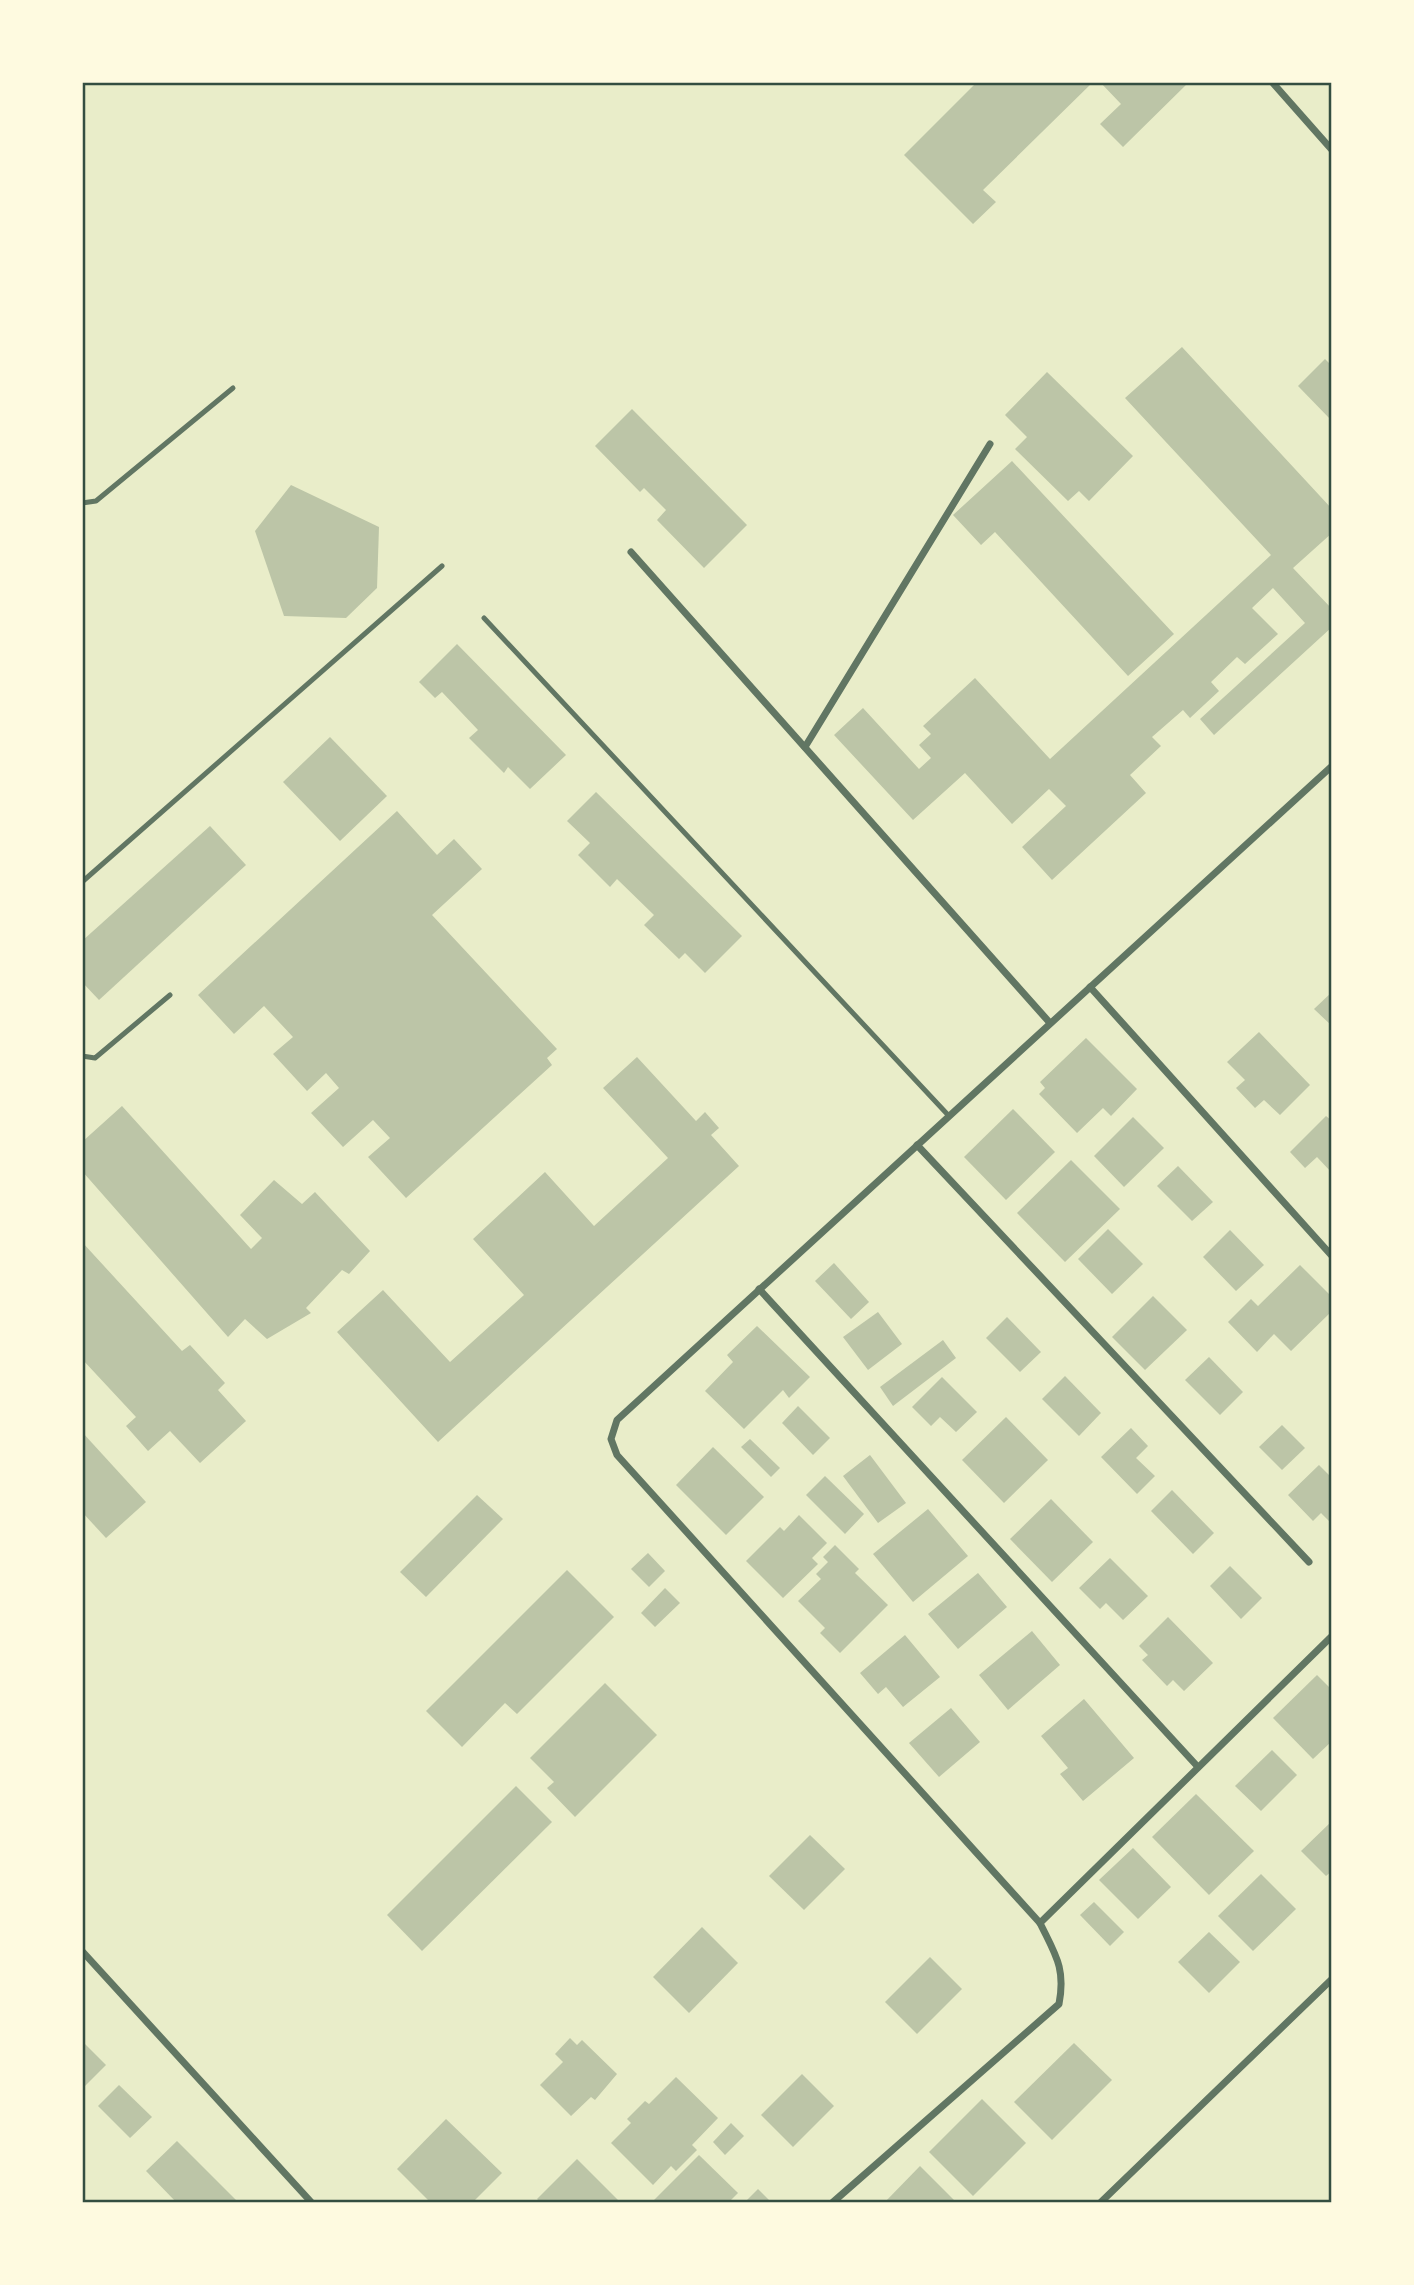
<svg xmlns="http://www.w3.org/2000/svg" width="1414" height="2285" font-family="'Alegreya Sans',sans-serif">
  <rect width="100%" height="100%" fill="#e9edc9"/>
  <g fill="#bcc5a7">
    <path d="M977,82H1093L983,190L996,202L973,224L904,155Z"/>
    <path d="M1100,82H1189L1123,147L1100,124L1121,104Z"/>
    <path d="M1182,347L1332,509V533L1293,568L1332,609V627L1214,735L1200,719L1305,623L1273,588L1252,608L1278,634L1245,664L1237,657L1211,682L1219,691L1190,718L1183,710L1152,737L1161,746L1130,775L1146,793L1052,880L1022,847L1066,806L1049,789L1012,824L965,773L913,820L834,735L863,708L919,769L931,758L919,745L931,734L923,726L975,678L1050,759L1271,555L1125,398Z"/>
    <path d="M1325,359L1332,366V421L1298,386Z"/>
    <path d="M1047,372L1133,456L1089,501L1079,491L1068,501L1015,449L1027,437L1005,415Z"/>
    <path d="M632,409L747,525L704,568L657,520L666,510L644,488L640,492L595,446Z"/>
    <path d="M1012,461L1174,634L1128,676L995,532L981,545L953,515Z"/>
    <path d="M291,485L379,527L377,588L346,618L284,616L255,531Z"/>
    <path d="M457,644L566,755L530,789L508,767L504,773L469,738L478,730L442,692L435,698L419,682Z"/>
    <path d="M330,737L387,796L340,841L283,782Z"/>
    <path d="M596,792L742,936L705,973L685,953L679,959L644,925L654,915L617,879L610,887L578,855L590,843L567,821Z"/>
    <path d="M397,811L437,855L454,839L482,869L432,915L557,1049L547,1058L552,1065L406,1198L368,1157L390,1138L373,1120L343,1147L311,1113L339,1088L326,1073L307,1091L273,1054L293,1037L264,1006L234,1034L198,995Z"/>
    <path d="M210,826L246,865L99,1000L82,982V941Z"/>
    <path d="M1332,992V1026L1314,1009Z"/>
    <path d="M1259,1032L1310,1085L1280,1115L1264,1100L1255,1108L1236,1088L1245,1080L1227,1062Z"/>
    <path d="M1086,1038L1137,1089L1111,1116L1103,1108L1077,1133L1039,1094L1045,1088L1040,1082Z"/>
    <path d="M637,1057L696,1121L705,1112L719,1128L711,1135L739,1166L438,1442L337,1332L383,1290L450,1362L524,1295L473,1239L545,1172L594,1226L668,1158L603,1088Z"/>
    <path d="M122,1106L251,1249L262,1238L240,1215L274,1180L302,1204L315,1192L370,1251L349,1274L342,1270L306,1308L311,1313L267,1339L245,1319L228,1337L82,1171V1142Z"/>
    <path d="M1013,1109L1055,1152L1006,1200L964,1157Z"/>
    <path d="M1326,1116L1332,1121V1173L1317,1157L1305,1168L1290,1152Z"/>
    <path d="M1133,1117L1164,1148L1124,1187L1094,1156Z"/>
    <path d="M1071,1160L1120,1209L1065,1262L1017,1213Z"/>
    <path d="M1178,1166L1213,1202L1192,1221L1157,1186Z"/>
    <path d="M1108,1229L1143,1264L1112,1294L1078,1259Z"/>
    <path d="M1230,1230L1264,1265L1236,1291L1203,1257Z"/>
    <path d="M82,1242L182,1351L190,1345L225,1383L218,1390L246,1421L200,1463L170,1431L148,1451L126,1426L136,1417L82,1359Z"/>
    <path d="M834,1263L869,1302L851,1319L815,1281Z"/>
    <path d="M1300,1265L1332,1297V1311L1291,1351L1274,1334L1257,1352L1228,1322L1251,1299L1258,1306Z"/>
    <path d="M1153,1296L1187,1330L1145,1370L1112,1337Z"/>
    <path d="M878,1312L902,1344L868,1370L843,1337Z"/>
    <path d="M1007,1317L1041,1352L1020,1372L986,1338Z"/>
    <path d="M757,1326L810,1377L789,1398L783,1390L744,1429L705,1391L733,1362L727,1355Z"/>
    <path d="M943,1340L956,1358L893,1406L880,1387Z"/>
    <path d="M1209,1357L1243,1392L1220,1415L1185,1380Z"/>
    <path d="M1065,1376L1101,1413L1079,1436L1042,1399Z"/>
    <path d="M942,1377L977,1412L956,1432L940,1417L931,1426L912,1407Z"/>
    <path d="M798,1406L830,1438L813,1455L782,1423Z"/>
    <path d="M1006,1417L1048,1460L1004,1503L962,1460Z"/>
    <path d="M1282,1425L1305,1448L1282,1470L1259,1447Z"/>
    <path d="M1131,1428L1148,1446L1136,1458L1155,1476L1137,1494L1101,1457Z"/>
    <path d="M82,1432L146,1502L106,1538L82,1512Z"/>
    <path d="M750,1439L780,1468L771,1477L741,1447Z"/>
    <path d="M713,1447L764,1497L726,1535L676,1485Z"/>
    <path d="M870,1455L906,1503L878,1523L843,1476Z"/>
    <path d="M1319,1465L1332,1478V1524L1321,1513L1313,1521L1288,1495Z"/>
    <path d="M825,1476L864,1514L845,1534L806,1495Z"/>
    <path d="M1172,1490L1214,1533L1193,1554L1151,1511Z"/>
    <path d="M477,1495L503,1519L426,1597L400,1572Z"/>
    <path d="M1051,1499L1093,1542L1052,1582L1010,1539Z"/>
    <path d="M928,1509L968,1556L913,1602L873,1554Z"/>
    <path d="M799,1515L827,1543L812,1558L818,1564L783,1598L746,1561L780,1527L784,1531Z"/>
    <path d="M835,1545L859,1569L855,1573L888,1605L840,1653L820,1633L825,1628L798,1601L821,1579L816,1574L828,1562L823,1557Z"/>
    <path d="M648,1553L665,1571L649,1587L631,1569Z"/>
    <path d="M1110,1558L1148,1596L1123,1620L1106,1603L1100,1609L1079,1588Z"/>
    <path d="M1230,1566L1262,1598L1241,1619L1210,1586Z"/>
    <path d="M567,1570L614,1617L517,1714L505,1703L462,1747L426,1711Z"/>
    <path d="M978,1573L1007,1607L958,1649L928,1614Z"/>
    <path d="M665,1588L680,1603L655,1627L641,1613Z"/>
    <path d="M1168,1617L1213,1663L1184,1691L1173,1680L1167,1686L1142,1660L1148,1655L1139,1646Z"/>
    <path d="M1032,1631L1060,1665L1008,1710L979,1675Z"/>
    <path d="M905,1635L940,1677L903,1707L886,1687L878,1694L860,1673Z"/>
    <path d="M1317,1675L1332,1690V1741L1313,1759L1273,1718Z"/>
    <path d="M605,1683L657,1735L575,1817L547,1788L554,1782L530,1758Z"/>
    <path d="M1084,1699L1134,1758L1083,1801L1060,1774L1068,1768L1041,1736Z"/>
    <path d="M951,1708L980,1742L939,1777L909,1743Z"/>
    <path d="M1272,1750L1297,1775L1261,1811L1235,1786Z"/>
    <path d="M516,1786L552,1822L422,1951L387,1915Z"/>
    <path d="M1196,1794L1254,1851L1209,1895L1152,1837Z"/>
    <path d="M1332,1821V1871L1326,1876L1301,1851Z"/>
    <path d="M810,1835L845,1869L804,1910L769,1876Z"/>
    <path d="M1133,1848L1171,1887L1138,1919L1099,1880Z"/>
    <path d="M1261,1874L1296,1909L1253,1951L1218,1916Z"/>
    <path d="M1094,1902L1124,1932L1110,1946L1080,1915Z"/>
    <path d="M702,1927L738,1963L689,2013L653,1977Z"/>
    <path d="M1209,1932L1240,1962L1209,1993L1178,1962Z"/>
    <path d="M930,1957L962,1989L917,2034L885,2002Z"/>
    <path d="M570,2038L577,2045L582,2040L617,2074L595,2100L591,2097L571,2116L540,2085L563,2062L555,2054Z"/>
    <path d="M82,2041L106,2065L82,2089Z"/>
    <path d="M1074,2043L1112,2080L1052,2140L1014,2102Z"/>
    <path d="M802,2074L834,2106L793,2147L761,2115Z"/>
    <path d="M676,2077L718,2118L692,2145L697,2150L676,2171L671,2166L653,2185L611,2143L631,2123L627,2119L645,2101L649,2104Z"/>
    <path d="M119,2085L152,2117L130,2138L98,2106Z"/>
    <path d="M982,2099L1026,2143L973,2196L929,2152Z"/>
    <path d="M446,2119L502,2173L472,2203H431L397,2169Z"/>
    <path d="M731,2123L744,2136L725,2155L713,2142Z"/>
    <path d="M177,2141L239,2203H177L146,2171Z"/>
    <path d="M699,2155L738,2193L728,2203H651Z"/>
    <path d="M577,2159L619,2201L618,2203H541L537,2199Z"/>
    <path d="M920,2166L957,2203H884Z"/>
    <path d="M758,2189L772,2203H744Z"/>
  </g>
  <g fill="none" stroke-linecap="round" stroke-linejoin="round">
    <g stroke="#617663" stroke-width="5">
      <path d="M82,503L96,501L233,388"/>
      <path d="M484,618L949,1116"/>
      <path d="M82,882L442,566"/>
      <path d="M82,1056L95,1058L170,995"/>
    </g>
    <g stroke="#617663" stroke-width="7">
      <path d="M1272,82L1332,150"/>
      <path d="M631,552L1050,1023"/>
      <path d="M805,747L990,444"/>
      <path d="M1090,987L1332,1256"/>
      <path d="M917,1145L1309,1562"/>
      <path d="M759,1289L1198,1767"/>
      <path d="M1040,1923L1332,1636"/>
      <path d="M82,1951L312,2203"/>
      <path d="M832,2203L1059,2004C1066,1968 1055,1954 1040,1923L617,1455L611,1439L617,1420L1332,766"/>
      <path d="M1100,2203L1332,1979"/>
    </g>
  </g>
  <rect width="1414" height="2285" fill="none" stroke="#fefae0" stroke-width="168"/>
  <rect x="84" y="84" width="1246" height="2117" fill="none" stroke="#344e41" stroke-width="2.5"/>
</svg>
